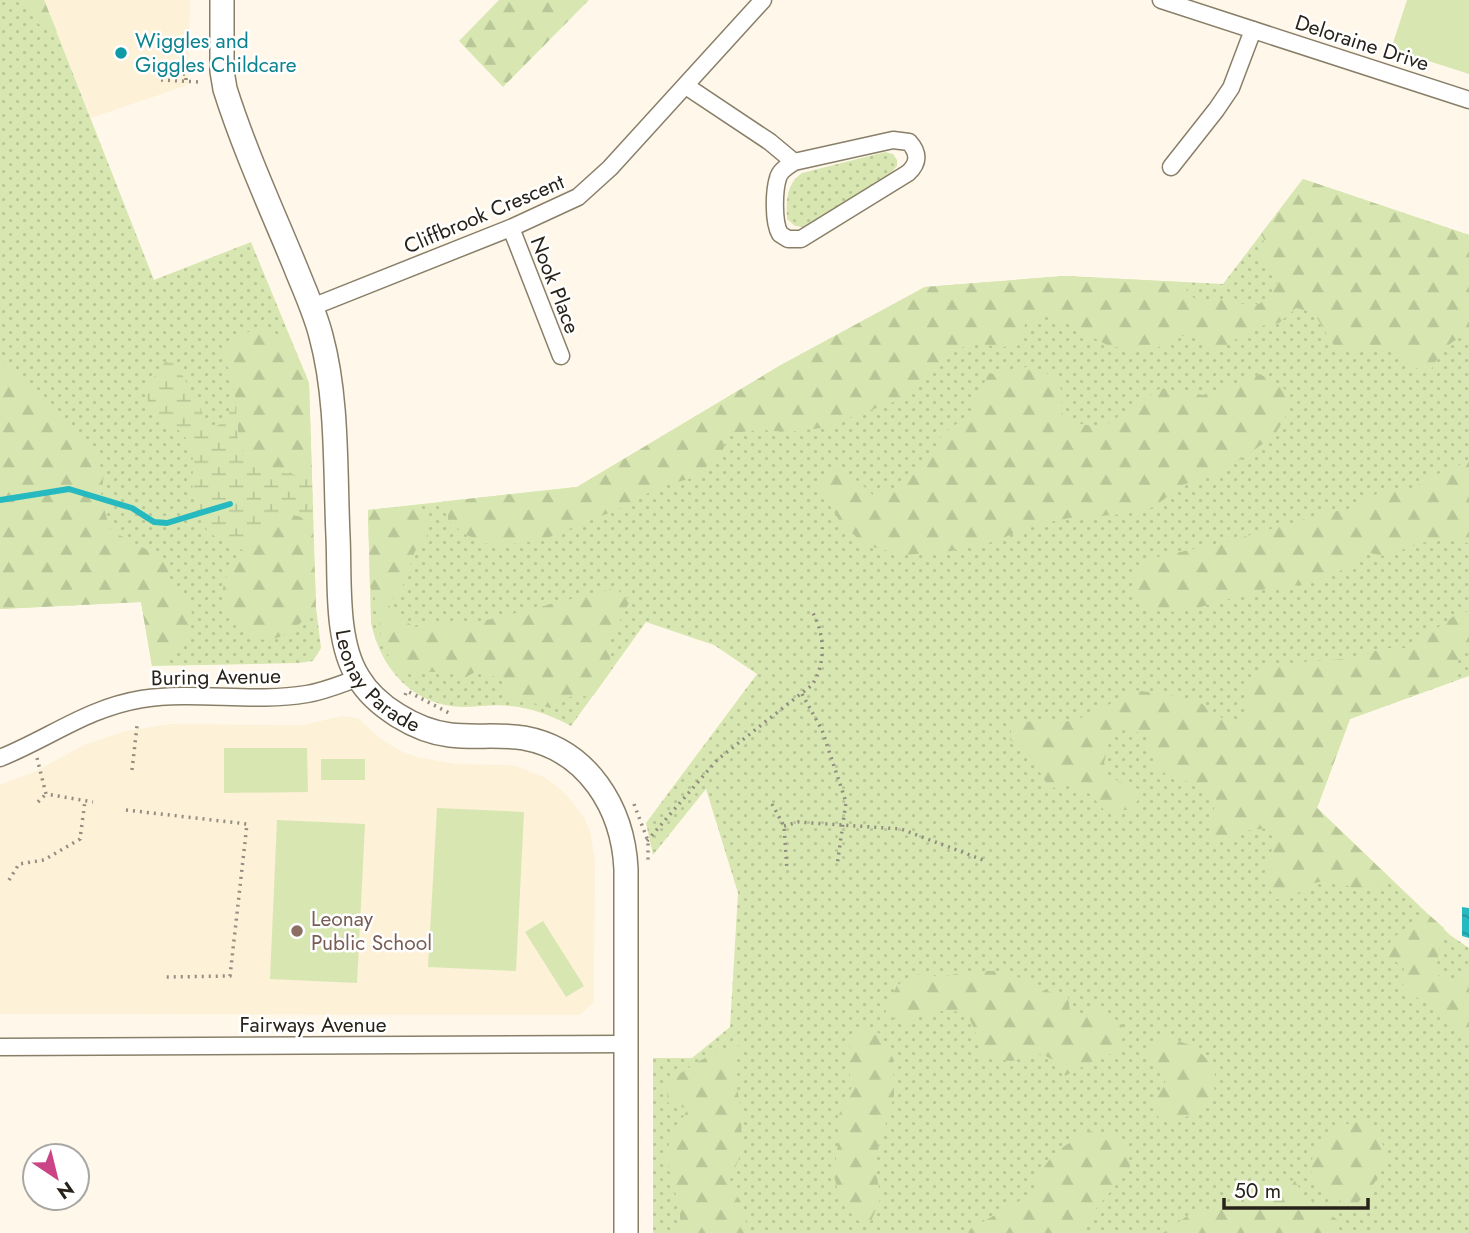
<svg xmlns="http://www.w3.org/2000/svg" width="1469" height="1233" font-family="Jost,sans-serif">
  <defs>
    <pattern id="grass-dots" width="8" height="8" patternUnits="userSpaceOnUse" patternTransform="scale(1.75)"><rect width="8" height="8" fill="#d8e7b1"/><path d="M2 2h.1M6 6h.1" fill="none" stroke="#b9c698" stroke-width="1.8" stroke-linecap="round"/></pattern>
    <pattern id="forest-firs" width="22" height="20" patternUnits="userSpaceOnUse" patternTransform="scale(1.75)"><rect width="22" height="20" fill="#d8e7b1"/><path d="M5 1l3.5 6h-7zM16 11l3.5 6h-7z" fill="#b9c698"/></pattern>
    <pattern id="wetland-marsh" width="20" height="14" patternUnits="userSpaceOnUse" patternTransform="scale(1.75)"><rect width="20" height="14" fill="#d8e7b1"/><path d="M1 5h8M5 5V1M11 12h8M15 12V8" fill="none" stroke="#b9c698"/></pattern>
    <pattern id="water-waves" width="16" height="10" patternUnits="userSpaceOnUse" patternTransform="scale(1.75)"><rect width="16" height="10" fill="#27b9c0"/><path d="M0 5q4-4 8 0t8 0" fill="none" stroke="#22969b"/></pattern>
  </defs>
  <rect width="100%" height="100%" fill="#fff8ea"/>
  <g fill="#fdf1d8">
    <path d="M44,0H190L188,85L91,118Z"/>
    <path d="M342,716L358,718L381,739L401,751L417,757L456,764L513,765L546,778L566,794L585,819L590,831L595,860L594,1002L580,1015L0,1014V785L36,771L84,745L125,731L170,724L303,725Z"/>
  </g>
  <g fill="url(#grass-dots)">
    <path d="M0,0H44L154,280L251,242L309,383L316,607L321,648L313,661L299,663L152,666L141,602L0,609Z"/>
    <path d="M885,152L893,154L897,160V166L892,172L804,227L795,226L787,219C786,201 786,184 802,173Z"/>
    <path d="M1303,179L1469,235V676L1350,719L1317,808L1450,935L1469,948V1233H653V1058H692L730,1027L738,893L706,789L653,855L646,823L757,674L714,645L646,622L571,726C552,716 532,708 510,706C494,704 478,707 462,707C412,705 381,669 371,623L368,510L577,487L781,365L925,287L1065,276L1223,284Z"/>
  </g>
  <g fill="url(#forest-firs)">
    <path d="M23,0H44L57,32C39,32 31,14 23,0Z"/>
    <path d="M499,0H589L503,87L459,41Z"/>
    <path d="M1303,179L1469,235V335C1447,340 1439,355 1429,374L1404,362L1392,349L1363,351L1336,349L1314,313L1296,308L1279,323L1255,327L1225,346L1210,352L1194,336H1176L1151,352L1109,346L1051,315L1025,323L1023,345L1002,347L970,343L948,356L925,378L910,396L821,428L789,432L762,430L730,433L721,454L693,478L661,486L621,508L542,540L496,546L481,542L463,533L448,520V501L577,487L781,365L925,287L1065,276L1181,282C1197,307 1204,306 1232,295L1240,304H1259L1272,293L1277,283L1273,271L1259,259L1264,239L1261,234Z"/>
    <path d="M263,330L290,338L309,383L312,478L262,466L248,458L238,442V409L229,370L220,350L242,333Z"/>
    <path d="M0,358L27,389L90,445L104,473L101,497L110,530L166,560L171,583L192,610L188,642L159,665L152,666L141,602L0,609Z"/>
    <path d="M1031,366L1060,380L1063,420L1101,428L1161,388L1203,395L1260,374L1286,390V416L1274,436L1222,472L1182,485L1154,507L1125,514L1069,518L1027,527L997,541L951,551L904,555L865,545L841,523L817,485L834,470L858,481L874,496L902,485L934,453L942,434L968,416L988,375Z"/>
    <path d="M1469,462V543L1434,539L1384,556L1366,552L1345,569L1304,585L1272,587L1183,612L1154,611L1134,596V578L1153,558L1230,541L1325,513L1349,509L1380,492L1409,490L1449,468Z"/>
    <path d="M418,505L428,519V536L415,551L402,588L388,604L397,617L415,627C432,623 451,627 468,624C518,614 566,599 616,588L630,601L619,622L608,635L611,671L593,696L566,697L550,708L523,700L503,697L504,681L479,670L466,677C444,672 423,670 400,674L382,645L377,604L370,586L368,510Z"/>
    <path d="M281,511L301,517L313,528L316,607C293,634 261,658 233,620C228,613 225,603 221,595L226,578L265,519Z"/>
    <path d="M1469,611V646L1457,662L1450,682L1350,719L1317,808L1390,878C1367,895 1358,894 1335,878L1315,883L1286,900L1274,899L1264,875L1274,843L1269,828L1243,831L1219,843L1208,841L1216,798L1182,779L1157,773L1146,735L1127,729L1111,735L1104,763L1109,777L1143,791L1132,810H1104L1090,794L1069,783L1050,789L1028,752L1010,740L1012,724L1039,720L1057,724L1091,715L1134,690L1177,696L1201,703L1219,717L1239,721L1250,711L1245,692L1252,674L1276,664L1343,659L1367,654L1382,648H1409L1454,616Z"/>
    <path d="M1428,914L1444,928C1442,945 1435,958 1438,975L1452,984L1466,975L1469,969V1035L1454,1029L1436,1008L1412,995L1402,983L1404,967L1387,956L1391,939Z"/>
    <path d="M969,971H1003L1018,977L1038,989L1068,996L1070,1012L1079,1019L1092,1007L1108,1014L1123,1025L1118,1052L1101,1057L1065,1076L1060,1063L1041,1054L1012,1061L983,1058L975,1031L967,1013L946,1010L900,1022L885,1013L897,985L919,974L942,977Z"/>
    <path d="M857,1029L879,1033L893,1058L894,1096L874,1163L881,1197L871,1221H858L841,1203L834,1176L838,1143V1117L852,1086L846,1054Z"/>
    <path d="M1162,1035L1195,1047L1215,1068L1214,1097L1188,1116L1170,1123L1159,1118L1150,1101L1166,1084L1159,1067L1140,1052Z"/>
    <path d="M741,1045L733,1063L741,1111L742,1153L729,1180L743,1207L748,1233H680V1208L671,1179L666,1153L673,1133L688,1109L668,1103L666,1084C691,1065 710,1052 741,1045Z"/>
    <path d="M1362,1120C1402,1154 1385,1172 1356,1205C1336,1203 1325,1192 1311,1178C1312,1171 1311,1162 1313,1155C1322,1134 1341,1124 1362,1120Z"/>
    <path d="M1089,1131L1117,1136L1129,1151L1130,1169L1075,1233H968L970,1229L1032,1194C1046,1156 1055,1151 1089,1131Z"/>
    <path d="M1294,1180L1305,1196L1343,1224L1333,1233H1163L1187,1216L1223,1206L1247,1203L1273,1184Z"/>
  </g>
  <path fill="url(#wetland-marsh)" d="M173,360C188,381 196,406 212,428C228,423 228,411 235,397C238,411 235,426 238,440C244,470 288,473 312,478L313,528L301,517L281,511L265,519L244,551C233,545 219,540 210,533C206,529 203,523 201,519C176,478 221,442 152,416L145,391L164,363Z"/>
  <g fill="#d8e7b1">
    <path d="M1407,0H1469V74L1391,49Z"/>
    <path d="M224,748H307L308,792L224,793Z"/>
    <rect x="321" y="759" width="44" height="21"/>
    <path d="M437,808L524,812L516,971L428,967Z"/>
    <path d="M277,820L365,824L357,983L270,979Z"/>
    <path d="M543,921L584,986L566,997L525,932Z"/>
  </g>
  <path fill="url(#water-waves)" d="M1462,907L1469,908V938L1462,936Z"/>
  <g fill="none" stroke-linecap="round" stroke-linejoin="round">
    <path stroke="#27b9c0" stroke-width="6" d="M0,500L69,489L132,508L154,522L167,523L230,504"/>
    <g stroke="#897f69" stroke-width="19">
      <g id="street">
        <path d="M1161,0L1469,100"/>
        <path d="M686,86L770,142L794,162L893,140L909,142C919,153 919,163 908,173L801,239H788L780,234C773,222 774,191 778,178C780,170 788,166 794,162"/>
        <path d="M1171,167L1216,110L1231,88L1253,30"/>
        <path d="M511,228L561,356"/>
        <path d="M312,307L513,227L578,197L610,168L763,0"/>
        <path d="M0,758C50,738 87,708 142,699C197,691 253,703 307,694C325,691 341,684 358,678"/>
        <path d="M0,1047L626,1044"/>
      </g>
    </g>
    <g stroke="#897f69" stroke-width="26">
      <g id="secondary">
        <path id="s1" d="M222,0V71L225,89C244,149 271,208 295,266C304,289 315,312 321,336C338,398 335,472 338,536C340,578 335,641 358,677C375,706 416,731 450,735C474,738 499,734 524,738C588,750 623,808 626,869V1233"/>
      </g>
    </g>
    <g stroke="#938d81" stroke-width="3.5" stroke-dasharray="2 5" stroke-linecap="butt">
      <path d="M176,74H186V82"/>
      <path d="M161,80L200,82"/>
      <path d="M802,694L822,730L846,802L837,866"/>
      <path d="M405,695L407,691L449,713"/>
      <path d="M37,758L46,794L93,802"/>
      <path d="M132,770L137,726"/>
      <path d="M38,802L46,794"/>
      <path d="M634,804L648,841V864"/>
      <path d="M772,804L784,826L787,870"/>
      <path d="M126,810L247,824L230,976L166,977"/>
      <path d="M784,826L798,822L901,829L983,860"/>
      <path d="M647,841L717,760L812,685C826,664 825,635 813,613"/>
      <path d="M9,880L19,864L44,860L80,839L85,801"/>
    </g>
    <use href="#street" stroke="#fff" stroke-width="16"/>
    <use href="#secondary" stroke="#fff" stroke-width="23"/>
  </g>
  <circle fill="#0f9aa8" stroke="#fff" stroke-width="2.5" cx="121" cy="53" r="7"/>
  <circle fill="#8d6e63" stroke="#fff" stroke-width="2.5" cx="297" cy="931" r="7"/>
  <g text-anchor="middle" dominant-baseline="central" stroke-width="5" stroke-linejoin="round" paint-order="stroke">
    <g font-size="21" fill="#0d838f" stroke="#fff" text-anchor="start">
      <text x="135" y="41">Wiggles and<tspan x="135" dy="24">Giggles Childcare</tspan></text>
    </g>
    <g font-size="21" fill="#28231a" stroke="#fff">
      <text transform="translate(1362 43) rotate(18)">Deloraine Drive</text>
      <text transform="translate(484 214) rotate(-23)">Cliffbrook Crescent</text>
      <text transform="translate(555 285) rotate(69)">Nook Place</text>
      <text stroke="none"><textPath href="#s1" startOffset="714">Leonay Parade</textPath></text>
      <text transform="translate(216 677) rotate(-1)">Buring Avenue</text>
      <text x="313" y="1025">Fairways Avenue</text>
    </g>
    <g font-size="21" fill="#785e54" stroke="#fff" text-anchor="start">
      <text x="311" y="919">Leonay<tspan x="311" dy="24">Public School</tspan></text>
    </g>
  </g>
  <g transform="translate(56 1177) rotate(145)"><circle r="33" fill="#ffffff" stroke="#a9a7a3" stroke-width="2"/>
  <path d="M0-5L12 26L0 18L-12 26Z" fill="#ca4486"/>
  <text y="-10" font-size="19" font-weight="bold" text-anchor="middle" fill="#28231a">N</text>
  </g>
  <path d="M1224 1198v10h144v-10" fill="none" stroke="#28231a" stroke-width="3.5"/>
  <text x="1234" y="1198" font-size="21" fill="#28231a" stroke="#ffffff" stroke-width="5" paint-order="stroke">50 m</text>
</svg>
